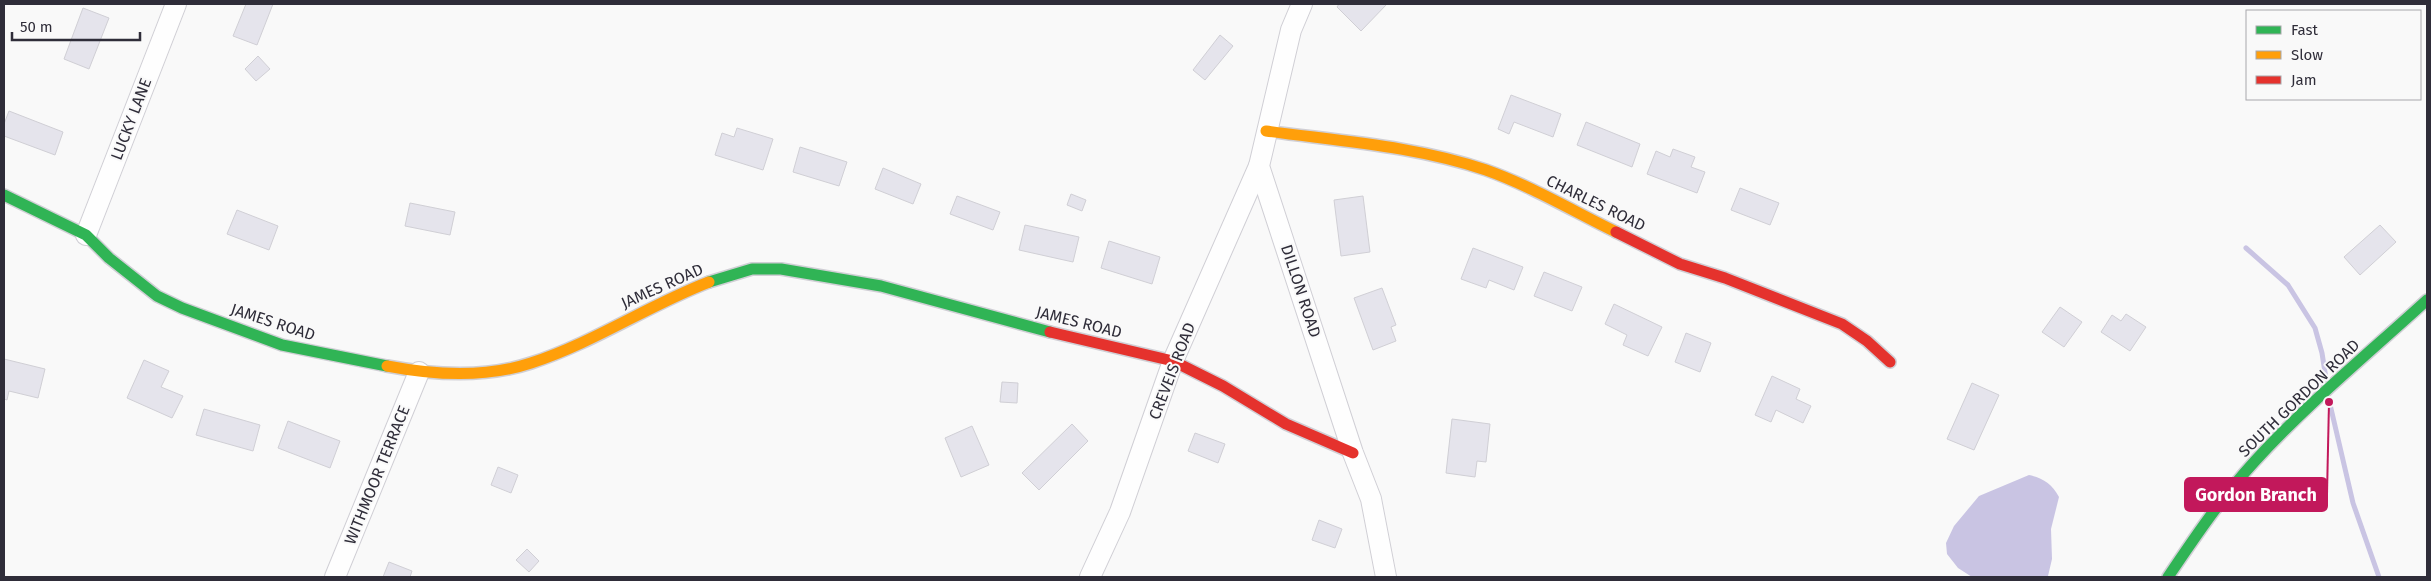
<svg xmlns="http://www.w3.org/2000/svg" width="2431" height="581" font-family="'Fira Sans',sans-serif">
  <rect width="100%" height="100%" fill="#f9f9f9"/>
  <path fill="#c9c4e3" d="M2029,475C2043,478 2052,484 2059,497L2051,529L2052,559L2048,576L1972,577L1958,568L1947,554L1946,543L1954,526L1979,496Z"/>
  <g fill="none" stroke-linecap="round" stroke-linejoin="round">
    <g stroke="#c9c4e3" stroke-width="5">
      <path d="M2246,248L2288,285L2315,328L2322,353L2326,379"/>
      <path d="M2329,400L2353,503L2379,577"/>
    </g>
  </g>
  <g fill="#e5e4ec" stroke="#d0cfd5">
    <path d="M246,4H273L257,45L233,36Z"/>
    <path d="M1339,4H1387L1361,31L1337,7Z"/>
    <path d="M83,8L109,18L89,69L64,59Z"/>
    <path d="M1220,35L1233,46L1205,80L1193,70Z"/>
    <path d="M258,56L270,69L256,81L245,69Z"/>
    <path d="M1511,95L1561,114L1553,137L1514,122L1509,134L1498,129Z"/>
    <path d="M9,111L63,132L55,155L4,136V124Z"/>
    <path d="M1586,122L1640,144L1632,167L1577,145Z"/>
    <path d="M737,128L773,139L763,170L715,155L722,133L734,137Z"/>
    <path d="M800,147L847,162L839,186L793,172Z"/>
    <path d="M1673,149L1695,157L1691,167L1705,172L1697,193L1647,174L1656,151L1670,157Z"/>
    <path d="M883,168L921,184L913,204L875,189Z"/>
    <path d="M1740,188L1779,203L1770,225L1731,210Z"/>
    <path d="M1071,194L1086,200L1082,211L1067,205Z"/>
    <path d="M957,196L1000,212L993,230L950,214Z"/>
    <path d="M1363,196L1370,252L1341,256L1334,200Z"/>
    <path d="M410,203L455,212L450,235L405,226Z"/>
    <path d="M237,210L278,226L269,250L227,234Z"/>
    <path d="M1025,225L1079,237L1073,262L1019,250Z"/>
    <path d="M2380,225L2396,242L2360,275L2344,257Z"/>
    <path d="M1109,241L1160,257L1152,284L1101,268Z"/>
    <path d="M1473,248L1523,267L1514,290L1489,280L1486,288L1461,279Z"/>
    <path d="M1544,272L1582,287L1572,311L1534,296Z"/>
    <path d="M1382,288L1396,325L1391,327L1396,341L1373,350L1354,298Z"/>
    <path d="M1614,304L1662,327L1648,356L1623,345L1627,335L1605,324Z"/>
    <path d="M2060,307L2082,322L2064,347L2042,332Z"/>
    <path d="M2126,314L2146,327L2130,351L2101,332L2112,315L2121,321Z"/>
    <path d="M1686,333L1711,343L1700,372L1675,362Z"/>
    <path d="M4,359L45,369L38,398L9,391L7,400L4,399Z"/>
    <path d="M144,360L169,371L161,387L183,396L172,418L127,398Z"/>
    <path d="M1772,376L1800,389L1796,399L1811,406L1803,423L1776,410L1771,422L1755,415Z"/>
    <path d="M1002,382L1018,383L1017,403L1000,402Z"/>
    <path d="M1972,383L1999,395L1974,450L1947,439Z"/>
    <path d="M204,409L260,425L253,451L196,435Z"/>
    <path d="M1452,419L1490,424L1486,462L1477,461L1475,477L1446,473Z"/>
    <path d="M288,421L340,441L330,468L278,448Z"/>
    <path d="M1072,424L1088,441L1039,490L1022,473Z"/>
    <path d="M972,426L989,465L961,477L945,438Z"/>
    <path d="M1195,433L1225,444L1218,463L1188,451Z"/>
    <path d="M498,467L518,475L511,493L491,485Z"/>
    <path d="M1319,520L1342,529L1335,548L1312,540Z"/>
    <path d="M527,549L539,561L529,572L516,560Z"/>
    <path d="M389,562L412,571L410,577H383Z"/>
  </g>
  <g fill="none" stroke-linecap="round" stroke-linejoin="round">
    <g stroke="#d0cfd5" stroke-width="22">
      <g id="street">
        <path d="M1302,4L1291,30L1259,166L1353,453L1371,499L1386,577"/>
        <path d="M86,235L176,4"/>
        <path d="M335,577L419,372"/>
        <path d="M1090,577L1120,512L1173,361L1259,166"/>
      </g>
    </g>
    <g stroke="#d0cfd5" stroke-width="14">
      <g id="fast">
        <path d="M4,195L86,235L109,258L157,296L182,308L282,345L387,366"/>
        <path d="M709,282L752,269H781L881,286L1050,332"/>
        <path d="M2168,577C2195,537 2222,497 2255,461C2308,403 2369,353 2427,300"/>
      </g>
    </g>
    <g stroke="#d0cfd5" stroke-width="14">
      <g id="slow">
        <path d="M1266,131C1339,141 1416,146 1486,170C1531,186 1573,211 1616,232"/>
        <path d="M387,366C434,375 486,378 531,363C593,343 649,305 709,282"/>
      </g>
    </g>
    <g stroke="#d0cfd5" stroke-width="14">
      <g id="jam">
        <path d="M1616,232L1680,264L1725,278L1842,324L1867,341L1890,362"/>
        <path d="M1050,332L1173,361L1223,386L1286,424L1353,453"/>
      </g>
    </g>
    <use href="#street" stroke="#fefefe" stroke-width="20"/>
    <use href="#fast" stroke="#30b455" stroke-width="11"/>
    <use href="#slow" stroke="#ff9f0a" stroke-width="11"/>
    <use href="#jam" stroke="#e5322d" stroke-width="11"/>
  </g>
  <g text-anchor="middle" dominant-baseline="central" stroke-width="4" stroke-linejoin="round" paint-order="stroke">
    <g font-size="16" fill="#2f2d39" stroke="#f9f9f9">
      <text transform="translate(131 119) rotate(-69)">LUCKY LANE</text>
      <text transform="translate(1596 203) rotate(26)">CHARLES ROAD</text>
      <text transform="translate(662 286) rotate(-24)">JAMES ROAD</text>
      <text transform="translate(1301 291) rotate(72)">DILLON ROAD</text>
      <text transform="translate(273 322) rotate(18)">JAMES ROAD</text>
      <text transform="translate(1079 322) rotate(14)">JAMES ROAD</text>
      <text transform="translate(1172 371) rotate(-69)">CREVEIS ROAD</text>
      <text transform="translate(2299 398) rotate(-44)">SOUTH GORDON ROAD</text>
      <text transform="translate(377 475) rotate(-68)">WITHMOOR TERRACE</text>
    </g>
  </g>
  <path fill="none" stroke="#c2185b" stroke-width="2" d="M2329 402L2327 494"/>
  <circle fill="#c2185b" stroke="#f9f9f9" stroke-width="2" cx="2329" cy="402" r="5"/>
  <rect fill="#c2185b" stroke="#c2185b" stroke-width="2" x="2185" y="478" width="142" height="33" rx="5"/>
  <g font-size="18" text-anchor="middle" font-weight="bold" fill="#fff">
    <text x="2256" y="501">Gordon Branch</text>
  </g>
  <rect width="2431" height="581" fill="none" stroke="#2f2d39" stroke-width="10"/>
  <rect x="2246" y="10" width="175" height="90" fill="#f9f9f9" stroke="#a8a7ac"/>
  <rect x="2256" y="26" width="25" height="8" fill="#30b455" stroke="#a8a7ac"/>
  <text x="2291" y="35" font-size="15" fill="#2f2d39">Fast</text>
  <rect x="2256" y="51" width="25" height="8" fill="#ff9f0a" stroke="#a8a7ac"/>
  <text x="2291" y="60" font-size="15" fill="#2f2d39">Slow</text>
  <rect x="2256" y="76" width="25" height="8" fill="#e5322d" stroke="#a8a7ac"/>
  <text x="2291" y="85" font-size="15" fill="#2f2d39">Jam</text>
  <path d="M12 32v8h128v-8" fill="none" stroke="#2f2d39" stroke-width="2.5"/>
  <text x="20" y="32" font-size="15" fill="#2f2d39" stroke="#f9f9f9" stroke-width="4" paint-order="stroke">50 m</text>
</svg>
